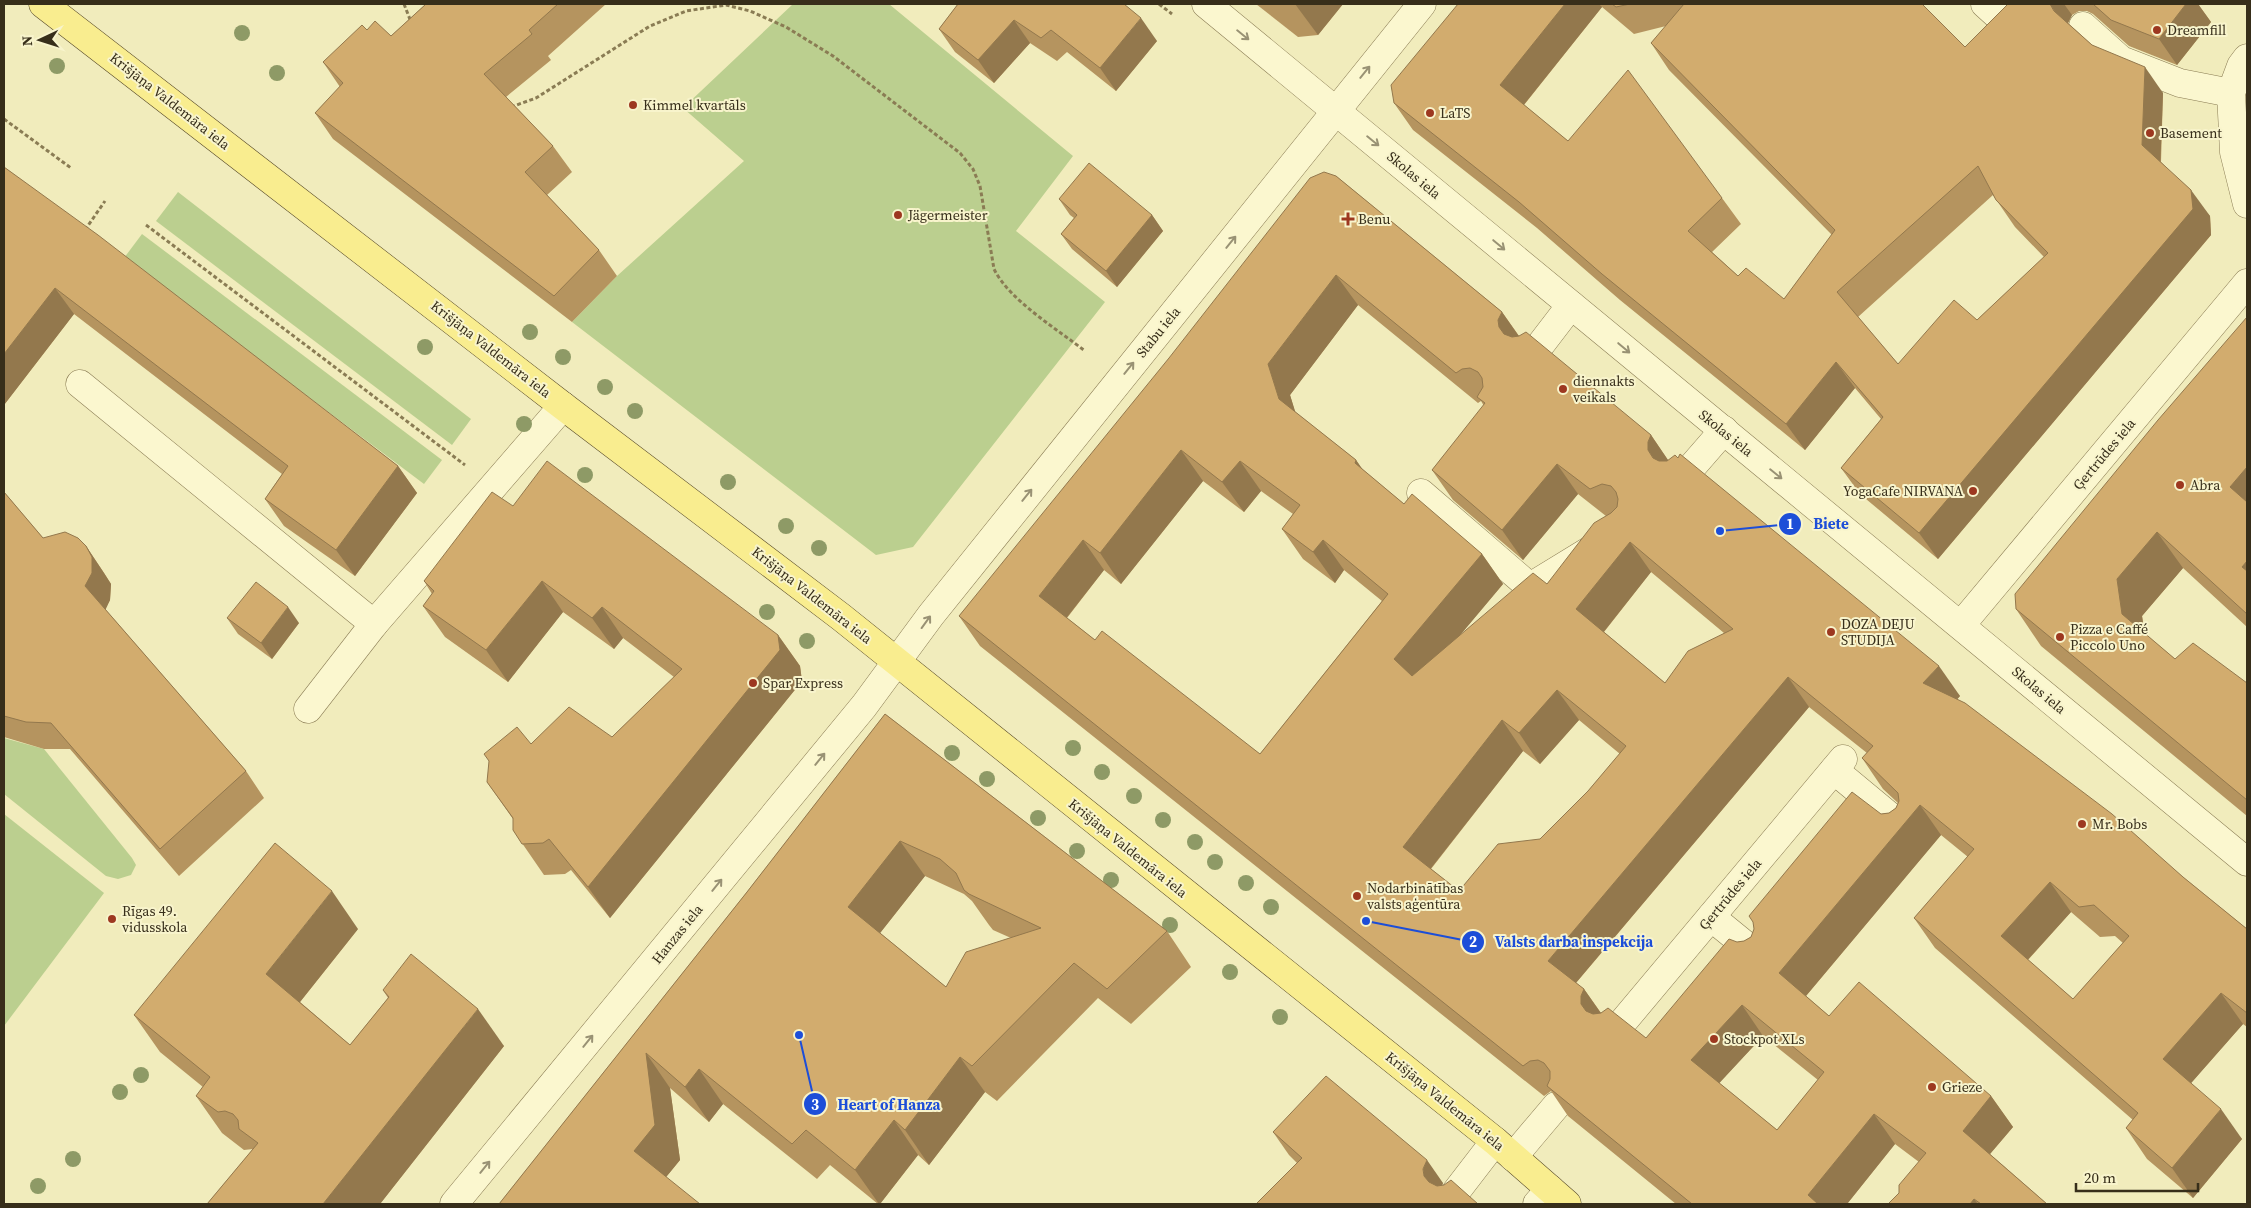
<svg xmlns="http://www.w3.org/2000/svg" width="2251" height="1208" font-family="'Source Serif 4',serif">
  <rect width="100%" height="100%" fill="#f1ecbc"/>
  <g fill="#bbcf8f">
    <path d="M793,4H889L1073,156L1016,231L1105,302L913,547L876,555L572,322L617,276L744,161L683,108Z"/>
    <path d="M178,192L471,419L452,445L156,221Z"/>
    <path d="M142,234L442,460L424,484L124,258Z"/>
    <path d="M4,738L44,749L132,858L136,865L131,875L118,879L106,876L4,794Z"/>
    <path d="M4,814L104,893L4,1026Z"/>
  </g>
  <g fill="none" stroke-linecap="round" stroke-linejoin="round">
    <g stroke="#8a7c54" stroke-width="29">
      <g id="minor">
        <path d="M1206,4L2247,862"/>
        <path d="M1985,4L1996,14L2013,4"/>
        <path d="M2083,26L2121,60L2180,83L2231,93"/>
        <path d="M2247,58L2241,66L2231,93L2234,152L2247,204"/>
        <path d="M1535,352L1571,305"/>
        <path d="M80,384L374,624L563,406"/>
        <path d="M1684,476L1724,430"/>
        <path d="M1421,493L1530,587L1589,551"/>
        <path d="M1961,625L2247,283"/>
        <path d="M308,709L374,624"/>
        <path d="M1834,770L1905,829"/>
        <path d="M1711,917L1760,957"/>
        <path d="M1617,1029L1843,759"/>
        <path d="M1513,1157L1556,1106"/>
        <path d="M1455,1193L1495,1141"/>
        <path d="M454,1204L864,706L931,615L1422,4"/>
        <path d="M1537,1204L1550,1189"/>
      </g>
    </g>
    <g stroke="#564829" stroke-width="29">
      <path id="major" d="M43,4L563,406L841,617L1495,1141L1567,1204"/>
    </g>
    <g stroke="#8a7c54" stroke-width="3" stroke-dasharray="4 2.5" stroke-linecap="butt">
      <path d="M404,4L411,22"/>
      <path d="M1159,4L1172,14"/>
      <path d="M511,107L536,98L650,26L686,11L726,5L750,11L786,27L833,56L960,153L973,169L980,186L994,269C1009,300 1057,329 1085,351"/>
      <path d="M4,119L71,168"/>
      <path d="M146,225L465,465"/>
      <path d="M85,230L105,201"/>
    </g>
    <use href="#minor" stroke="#fbf7cf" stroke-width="28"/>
    <use href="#major" stroke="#f9ed8f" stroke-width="28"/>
  </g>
  <g fill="#8e9a66">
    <circle cx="242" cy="33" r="8"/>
    <circle cx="57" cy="66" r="8"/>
    <circle cx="277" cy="73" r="8"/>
    <circle cx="530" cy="332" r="8"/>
    <circle cx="425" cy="347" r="8"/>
    <circle cx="563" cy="357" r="8"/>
    <circle cx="605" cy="387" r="8"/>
    <circle cx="635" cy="411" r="8"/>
    <circle cx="524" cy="424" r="8"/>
    <circle cx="585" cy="475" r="8"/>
    <circle cx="728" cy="482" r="8"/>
    <circle cx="786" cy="526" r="8"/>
    <circle cx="819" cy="548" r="8"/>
    <circle cx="767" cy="612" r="8"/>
    <circle cx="807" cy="641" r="8"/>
    <circle cx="1073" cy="748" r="8"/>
    <circle cx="952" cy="753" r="8"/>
    <circle cx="1102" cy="772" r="8"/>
    <circle cx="987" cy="779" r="8"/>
    <circle cx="1134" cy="796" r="8"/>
    <circle cx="1038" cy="818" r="8"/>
    <circle cx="1163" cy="820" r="8"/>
    <circle cx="1195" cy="842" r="8"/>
    <circle cx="1077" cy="851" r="8"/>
    <circle cx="1215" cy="862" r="8"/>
    <circle cx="1111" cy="880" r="8"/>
    <circle cx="1246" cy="883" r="8"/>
    <circle cx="1271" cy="907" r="8"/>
    <circle cx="1170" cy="925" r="8"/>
    <circle cx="1230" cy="972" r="8"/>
    <circle cx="1280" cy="1017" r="8"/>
    <circle cx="141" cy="1075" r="8"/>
    <circle cx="120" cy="1092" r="8"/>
    <circle cx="73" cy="1159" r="8"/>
    <circle cx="38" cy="1186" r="8"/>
  </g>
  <g fill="#b5945f" fill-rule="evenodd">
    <path d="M426,4H606L548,56L551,60L506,97L553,146L572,172L547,195L599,250L617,276L572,322L333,139L315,113L340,87L323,62L367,30L391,36Z"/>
    <path d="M958,4L1157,41L1116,91L1067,52L1057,61L1030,43L994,83L955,52L939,29Z"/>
    <path d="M1256,4H1343L1318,35L1298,37Z"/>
    <path d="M1458,4H1922L1965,47L2008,4H2198L2211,22L2177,65L2129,46L2093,14L2087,11H2079L2072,15L2068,23L2092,45L2163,93L2161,162L2210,216L2211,235L1938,559L1860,494L1841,468L1881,419L1855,388L1805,450L1620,300L1537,228L1413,130L1394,103ZM1602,7L1634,34L1666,26L1651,43L1669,70L1832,235L1784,299L1738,276L1712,252L1741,224L1722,198L1568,141L1524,105ZM1993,195L2015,227L2044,257L1977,320L1898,364L1858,317Z"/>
    <path d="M4,167L398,466L417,493L355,576L284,526L265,499L282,474L74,314L4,405Z"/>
    <path d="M1336,176L1502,312L1519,336L1651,435L1668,460L1960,696L1957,699L2183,877L2247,929V1027L2243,1024L2191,1083L2242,1139L2193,1198L2147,1159L2126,1128L2133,1120L1935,948L1914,918L1968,857L1941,835L1806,996L1829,1016L1991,1096L2013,1127L1990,1154L2047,1204H1888L1899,1193L1919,1162L1895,1144L1847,1204H1676L1568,1116L1551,1091L1544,1096L980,646L959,616ZM1358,305L1478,403L1481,401L1484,406L1432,470L1453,500L1523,560L1578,494L1606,516L1547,584L1460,635L1503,584L1482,554L1404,504L1362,469L1356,460L1295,412L1290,395ZM1203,481L1244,512L1261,491L1293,514L1282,529L1303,559L1335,583L1344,570L1382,601L1260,754L1095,640L1067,618L1104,570L1121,584ZM1651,572L1724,633L1665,683L1604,632ZM1809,707L1867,753L1862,758L1883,789L1898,803L1896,808L1889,813L1881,814L1751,937L1744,941L1737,942L1646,1038L1601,1013L1584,989L1576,983ZM1579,720L1620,754L1588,791L1540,839L1459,891L1431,869L1523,751L1540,764ZM2071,912L2100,937L2115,936L2123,943L2073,999L2028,960ZM1763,1036L1818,1080L1777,1130L1719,1083Z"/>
    <path d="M1059,199L1152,215L1163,231L1117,287L1072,249L1061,234L1074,218L1070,215Z"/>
    <path d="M2247,317V627L2183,568L2142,616L2145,634L2175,659L2247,683V816L2041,646L2016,609Z"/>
    <path d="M4,492L43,538L86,546L104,573L111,584L110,600L105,609L246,771L264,798L179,876L70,749H44L4,737Z"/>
    <path d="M513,506L778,635L800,666L802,681L610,918L571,870L565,874L544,875L513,830V819L487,782L531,744L612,737L674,677L623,638L614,649L563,612L508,682L445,637L423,606L432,594L424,581Z"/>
    <path d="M227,618L299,623L272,659L238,634Z"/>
    <path d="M885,714L1167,931L1191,967L1131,1024L1098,998L997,1101L985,1092L929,1165L918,1155L880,1204H878L830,1165L817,1179L723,1104L709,1122L670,1088L680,1160L666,1177L499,1204L747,892ZM925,876L964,894L972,901L989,925L993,930L1011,938L946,987L880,933Z"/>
    <path d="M358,929L300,1002L350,1045L388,998L383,990L504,1046L380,1204H207L253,1149L244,1150L222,1133L196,1096L203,1087L160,1052L134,1015Z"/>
    <path d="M1273,1132L1443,1183L1442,1185L1297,1163L1289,1155Z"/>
  </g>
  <g fill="#93784d">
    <path d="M1295,4H1343L1318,35Z"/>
    <path d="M1565,4H1599L1602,7L1518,112L1500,85Z"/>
    <path d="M2050,4H2064L2072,15L2068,23V31Z"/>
    <path d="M2186,4H2198L2211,22L2177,65L2159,39Z"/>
    <path d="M1141,18L1157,41L1116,91L1100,68Z"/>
    <path d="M1014,20L1030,43L994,83L978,60Z"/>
    <path d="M2145,67L2163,93L2160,172L2142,145Z"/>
    <path d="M2191,190L2210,216L2211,235L1938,559L1919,533Z"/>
    <path d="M1152,215L1163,231L1117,287L1106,271Z"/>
    <path d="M1336,275L1358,305L1290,395L1301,430L1279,399L1268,364Z"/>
    <path d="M55,288L74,314L4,405V354Z"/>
    <path d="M1502,312L1523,342L1520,358L1499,327L1498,320Z"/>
    <path d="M1836,362L1855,388L1805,450L1786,424Z"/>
    <path d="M1651,435L1672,466L1669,481L1648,450V442Z"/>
    <path d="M1181,450L1203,481L1121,584L1100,553Z"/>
    <path d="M1356,460L1377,490L1355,463Z"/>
    <path d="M1240,461L1261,491L1244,512L1222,482Z"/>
    <path d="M1557,464L1578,494L1523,560L1502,530Z"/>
    <path d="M398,466L417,493L355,576L336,550Z"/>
    <path d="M2247,467V512L2230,487Z"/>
    <path d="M2157,532L2183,568L2142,616L2147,650L2122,614L2117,579Z"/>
    <path d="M1083,540L1104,570L1060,626L1039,596Z"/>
    <path d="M1323,540L1344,570L1335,583L1313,552Z"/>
    <path d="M1630,542L1651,572L1598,639L1576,609Z"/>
    <path d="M86,546L104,573L111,584L110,600L104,613L85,586Z"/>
    <path d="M1482,554L1503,584L1415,689L1394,659Z"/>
    <path d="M2247,561V574L2242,567Z"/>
    <path d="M542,581L563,612L508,682L486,650Z"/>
    <path d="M288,607L299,623L272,659L261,643Z"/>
    <path d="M602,607L623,638L614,649L592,618Z"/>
    <path d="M778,635L800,666L802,681L610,918L588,887Z"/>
    <path d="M1939,666L1960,696L1945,713L1923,683Z"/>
    <path d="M1788,677L1809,707L1569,991L1548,961Z"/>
    <path d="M1557,690L1579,720L1540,764L1519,733Z"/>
    <path d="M1502,720L1523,751L1424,877L1403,847Z"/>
    <path d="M1920,805L1941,835L1800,1003L1779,973Z"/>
    <path d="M900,841L925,876L873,942L848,907Z"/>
    <path d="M2050,882L2071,912L2022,966L2001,936Z"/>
    <path d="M332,891L358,929L292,1012L266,974Z"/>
    <path d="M1584,989L1605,1019L1602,1034L1581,1004V996Z"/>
    <path d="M2221,993L2243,1024L2185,1090L2163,1059Z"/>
    <path d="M1742,1005L1763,1036L1712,1091L1691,1060Z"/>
    <path d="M478,1009L504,1046L380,1204H323Z"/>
    <path d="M646,1053L670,1088L680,1160L658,1187L634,1151Z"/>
    <path d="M960,1057L985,1092L929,1165L905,1130Z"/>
    <path d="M699,1069L723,1104L709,1122L685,1087Z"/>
    <path d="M1991,1096L2013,1127L1984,1161L1963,1131Z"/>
    <path d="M2221,1109L2242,1139L2193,1198L2172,1168Z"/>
    <path d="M1874,1114L1895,1144L1847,1204H1815L1808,1195Z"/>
    <path d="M894,1120L918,1155L880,1204H879L855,1170Z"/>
    <path d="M1427,1160L1443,1183L1440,1191V1198L1424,1176L1423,1169Z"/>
    <path d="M1974,1199L1978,1204H1970Z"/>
  </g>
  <g fill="#d2ac6e" stroke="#93784d" fill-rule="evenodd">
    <path d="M426,4H558L529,30L532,34L484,74L553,146L525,172L599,250L554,296L315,113L343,83L323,62L362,25L367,30L375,21L391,36Z"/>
    <path d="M958,4H1124L1141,18L1100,68L1051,30L1041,38L1014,20L978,60L939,29Z"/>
    <path d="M1458,4H1565L1500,85L1568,141L1628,70L1722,198L1688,231L1738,276L1746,268L1784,299L1835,230L1651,43L1684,4H1922L1965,47L2008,4H2050L2054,11L2092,45L2145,67L2142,145L2191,190L2193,209L1919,533L1841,468L1883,417L1836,362L1786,424L1602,274L1519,202L1394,103L1391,85ZM1978,166L1996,200L2048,253L1977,320L1954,300L1898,364L1837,292Z"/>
    <path d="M1612,4H1630L1616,7Z"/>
    <path d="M2093,4H2186L2159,39L2111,20Z"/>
    <path d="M1089,163L1152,215L1106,271L1061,234L1077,215L1059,199Z"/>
    <path d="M4,167L98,235L398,466L336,550L265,499L288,466L55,288L4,354Z"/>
    <path d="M1324,172L1336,176L1502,312L1498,320L1499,327L1504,334L1512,337L1519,336L1526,332L1651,435L1648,442V450L1653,458L1659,461H1667L1675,455L1678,458L1680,454L1939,666L1923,683L1965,703L2112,814L2183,877L2247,929V1013L2221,993L2163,1059L2221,1109L2172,1168L2126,1128L2138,1113L1914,918L1974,849L1920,805L1779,973L1829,1016L1859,982L1991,1096L1963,1131L2047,1204H1981L1974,1199L1970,1204H1888L1899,1193V1185L1926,1153L1874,1114L1808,1195L1818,1204H1692L1547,1086L1550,1079V1071L1544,1063L1538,1060L1530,1061L1523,1066L959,616L1169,358L1310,178ZM1336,275L1456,373L1462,369L1470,368L1478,372L1482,378L1483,387L1477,397L1485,403L1432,470L1502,530L1557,464L1590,489L1602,484L1611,486L1616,492L1618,499L1617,507L1611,513L1594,523L1547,584L1533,573L1412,676L1394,659L1482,554L1412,494L1404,504L1355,463L1356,460L1279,399L1268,364ZM1181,450L1222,482L1240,461L1300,505L1282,529L1313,552L1323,540L1388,594L1260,754L1102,631L1095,640L1039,596L1083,540L1100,553ZM1630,542L1733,629L1688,651L1665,683L1576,609ZM1788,677L1873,746L1862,758L1898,793L1899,801L1896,808L1889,813L1881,814L1852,792L1749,916L1753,922L1754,929L1751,937L1744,941L1737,942L1729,939L1646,1038L1608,1008L1601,1013L1593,1014L1586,1011L1581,1004V996L1584,989L1548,961ZM1557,690L1626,746L1588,791L1540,839L1498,844L1459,891L1403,847L1502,720L1519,733ZM2050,882L2079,907L2094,905L2129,936L2073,999L2001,936ZM1742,1005L1824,1072L1777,1130L1691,1060Z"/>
    <path d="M2247,317V467L2230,487L2247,502V561L2242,567L2247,571V614L2157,532L2117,579L2122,614L2175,659L2193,643L2247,683V800L2016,609L2015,594L2158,420Z"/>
    <path d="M547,461L778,635L780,650L588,887L549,839L543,843L522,844L513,830V818L487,782L489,761L484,754L517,727L531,744L569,707L612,737L682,669L602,607L592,618L542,581L486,650L423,606L434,591L424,581L492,492L513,506Z"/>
    <path d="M4,492L43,538L65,532L78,538L86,546L92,557V573L85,586L246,771L160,849L51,723L26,722L4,716Z"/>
    <path d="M256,582L288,607L261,643L227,618Z"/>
    <path d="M885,714L1167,931L1107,989L1074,963L972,1066L960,1057L905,1130L894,1120L855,1170L806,1130L792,1144L699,1069L685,1087L646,1053L655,1125L634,1151L700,1204H499L747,892ZM900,841L940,859L956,873L964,890L969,894L1041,928L966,952L946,987L848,907Z"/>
    <path d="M275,843L332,891L266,974L350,1045L389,997L383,990L411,954L478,1009L323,1204H207L258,1143L239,1129L238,1120L233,1114L225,1111L218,1112L196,1096L210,1077L134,1015Z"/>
    <path d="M1326,1076L1427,1160L1423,1169L1424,1176L1429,1182L1437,1186L1444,1185L1451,1180L1478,1204H1256L1302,1158L1273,1132Z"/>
  </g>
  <defs><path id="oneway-shaft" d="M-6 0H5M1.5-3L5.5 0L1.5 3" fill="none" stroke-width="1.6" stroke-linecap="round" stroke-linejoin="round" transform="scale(1.25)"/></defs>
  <g stroke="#999274">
    <use href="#oneway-shaft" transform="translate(1243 35) rotate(39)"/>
    <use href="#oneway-shaft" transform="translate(1365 72) rotate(-51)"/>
    <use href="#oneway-shaft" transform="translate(1373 141) rotate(39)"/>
    <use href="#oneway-shaft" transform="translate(1231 242) rotate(-51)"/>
    <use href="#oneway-shaft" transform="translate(1499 245) rotate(40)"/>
    <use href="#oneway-shaft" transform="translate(1624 348) rotate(40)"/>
    <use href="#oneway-shaft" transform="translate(1129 368) rotate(-51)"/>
    <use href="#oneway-shaft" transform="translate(1776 474) rotate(39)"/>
    <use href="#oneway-shaft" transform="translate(1027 495) rotate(-51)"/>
    <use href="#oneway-shaft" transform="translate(926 622) rotate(-54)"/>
    <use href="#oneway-shaft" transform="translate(820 759) rotate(-51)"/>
    <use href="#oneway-shaft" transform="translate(717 885) rotate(-51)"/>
    <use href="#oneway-shaft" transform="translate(588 1041) rotate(-51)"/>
    <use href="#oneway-shaft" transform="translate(485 1167) rotate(-51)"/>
  </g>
  <g fill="#9d3820" stroke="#f8f4cc" stroke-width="2">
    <circle cx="2157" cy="30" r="5"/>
    <circle cx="633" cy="105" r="5"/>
    <circle cx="1430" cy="113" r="5"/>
    <circle cx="2150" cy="133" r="5"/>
    <circle cx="898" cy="215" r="5"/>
    <path d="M1345.5 211.5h5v5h5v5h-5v5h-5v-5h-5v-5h5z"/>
    <circle cx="1563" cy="389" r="5"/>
    <circle cx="2180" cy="485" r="5"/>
    <circle cx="1973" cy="491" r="5"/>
    <circle cx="1831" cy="632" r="5"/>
    <circle cx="2060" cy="637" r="5"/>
    <circle cx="753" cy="683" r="5"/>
    <circle cx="2082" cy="824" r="5"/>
    <circle cx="1357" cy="896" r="5"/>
    <circle cx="112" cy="919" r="5"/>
    <circle cx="1714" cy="1039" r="5"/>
    <circle cx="1932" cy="1087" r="5"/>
  </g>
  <g text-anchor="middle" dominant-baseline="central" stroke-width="4" stroke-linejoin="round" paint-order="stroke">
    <g font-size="14" fill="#372e1a" stroke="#f8f4cc" text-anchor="start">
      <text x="2167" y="30">Dreamfill</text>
      <text x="643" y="105">Kimmel kvartāls</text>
      <text x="1440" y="113">LaTS</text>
      <text x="2160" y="133">Basement</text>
      <text x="908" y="215">Jägermeister</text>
      <text x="1358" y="219">Benu</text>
      <text x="1573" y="381">diennakts<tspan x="1573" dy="16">veikals</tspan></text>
      <text x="2190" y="485">Abra</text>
      <text x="1963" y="491" text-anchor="end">YogaCafe NIRVANA</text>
      <text x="1841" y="624">DOZA DEJU<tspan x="1841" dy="16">STUDIJA</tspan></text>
      <text x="2070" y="629">Pizza e Caffé<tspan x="2070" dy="16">Piccolo Uno</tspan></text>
      <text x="763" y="683">Spar Express</text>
      <text x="2092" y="824">Mr. Bobs</text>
      <text x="1367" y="888">Nodarbinātības<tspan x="1367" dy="16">valsts aģentūra</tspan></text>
      <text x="122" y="911">Rīgas 49.<tspan x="122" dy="16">vidusskola</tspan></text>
      <text x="1724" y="1039">Stockpot XLs</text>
      <text x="1942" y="1087">Grieze</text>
    </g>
    <g font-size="14" fill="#372e1a" stroke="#f8f4cc">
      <text transform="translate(170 101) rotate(38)">Krišjāņa Valdemāra iela</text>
      <text transform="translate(1414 175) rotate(40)">Skolas iela</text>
      <text transform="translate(1158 332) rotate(-51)">Stabu iela</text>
      <text transform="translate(491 349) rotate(38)">Krišjāņa Valdemāra iela</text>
      <text transform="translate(1726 433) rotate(39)">Skolas iela</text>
      <text transform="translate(2104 454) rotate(-50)">Ģertrūdes iela</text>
      <text transform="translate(812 595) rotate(38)">Krišjāņa Valdemāra iela</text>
      <text transform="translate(2039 690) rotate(40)">Skolas iela</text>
      <text transform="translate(1128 848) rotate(39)">Krišjāņa Valdemāra iela</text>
      <text transform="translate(1730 894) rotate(-50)">Ģertrūdes iela</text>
      <text transform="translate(677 934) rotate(-51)">Hanzas iela</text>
      <text transform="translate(1445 1101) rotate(39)">Krišjāņa Valdemāra iela</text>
    </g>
  </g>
  <path fill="none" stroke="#1d4ed8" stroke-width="2" d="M1720 531L1790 524M1366 921L1473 942M799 1035L815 1104"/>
  <g fill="#1d4ed8" stroke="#f8f4cc" stroke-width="2">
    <circle cx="1720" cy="531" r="5"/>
    <circle cx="1366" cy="921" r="5"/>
    <circle cx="799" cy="1035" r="5"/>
    <circle cx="1790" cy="524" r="12"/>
    <circle cx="1473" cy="942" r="12"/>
    <circle cx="815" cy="1104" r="12"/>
  </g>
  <g font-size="15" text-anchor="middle" font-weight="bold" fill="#fff">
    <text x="1790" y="529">1</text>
    <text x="1473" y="947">2</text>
    <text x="815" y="1110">3</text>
  </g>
  <g font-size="15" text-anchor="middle" font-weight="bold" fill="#1d4ed8" stroke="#f8f4cc" stroke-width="4" stroke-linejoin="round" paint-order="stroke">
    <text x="1831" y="529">Biete</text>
    <text x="1574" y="947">Valsts darba inspekcija</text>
    <text x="889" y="1110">Heart of Hanza</text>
  </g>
  <rect width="2251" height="1208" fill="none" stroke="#372e1a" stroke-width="10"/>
  <g transform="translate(40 40) rotate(266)" stroke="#f8f4cc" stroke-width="4" paint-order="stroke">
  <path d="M0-4L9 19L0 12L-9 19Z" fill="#372e1a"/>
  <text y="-8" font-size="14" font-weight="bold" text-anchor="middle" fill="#372e1a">N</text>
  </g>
  <path d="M2076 1183v8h122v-8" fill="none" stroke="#372e1a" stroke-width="2.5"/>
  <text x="2084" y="1183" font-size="15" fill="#372e1a" stroke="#f8f4cc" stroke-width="4" paint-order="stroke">20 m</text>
</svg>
